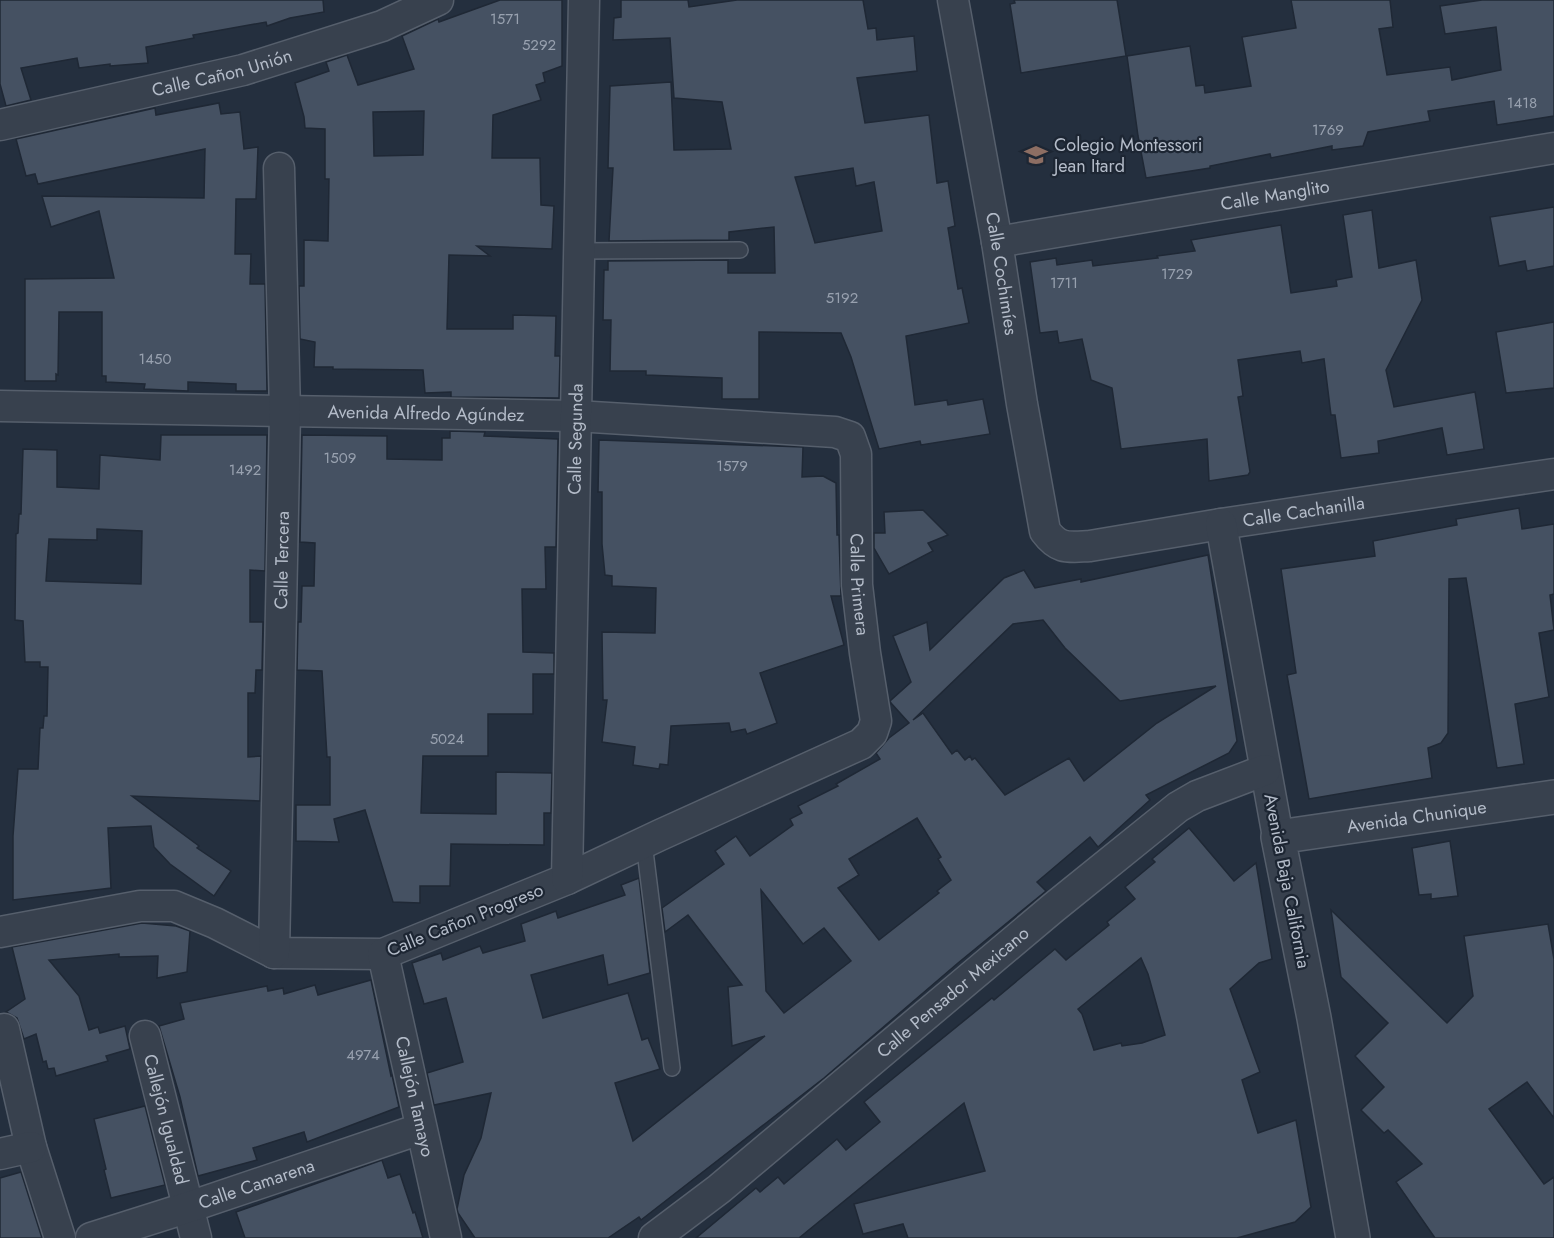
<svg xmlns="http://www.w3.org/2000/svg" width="1554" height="1238" font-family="Jost,sans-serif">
  <rect width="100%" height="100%" fill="#242f3e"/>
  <g fill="#455162" stroke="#1f2835" stroke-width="1.5" fill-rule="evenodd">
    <path d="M0,0H323L324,12L290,18L267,26L266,22L193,35L194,38L146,47L148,63L110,66V64L79,68L77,58L21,68L31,100L6,106L0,84Z"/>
    <path d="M500,0H562V66L543,73L545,82L536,85L541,100L493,115L492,158H540L541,205L554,206L552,249L477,246L490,256L449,255L447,329H513V315L556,316L555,356H560L559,398L451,397V392L425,393L423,370L333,369V367H314L315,342L300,339L299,286H304V240L328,241L329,179H325V129L305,128L304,117L295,83L329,71L326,62L347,55L358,85L414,69L402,36L438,19L439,22ZM424,111L423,155L374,156L373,112Z"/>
    <path d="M621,0H688L689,7L737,0H863L868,29L876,28L877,40L914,36L917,71L857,78L865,123L929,115L937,183L948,181L955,226L948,228L958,289L962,288L969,323L906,336L915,405L947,400L948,405L983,399L990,434L921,445L920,441L879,449L851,357L841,333L759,332V399H722V378L646,375V371H610L611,320H603L604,270H608V261L728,260V273H775L774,227L729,232V240L609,241L613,168H608L610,86L671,82L674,150L731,149L722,102L674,98L670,38L613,40L614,18L621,17ZM853,168L856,186L874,182L882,231L815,243L795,177Z"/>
    <path d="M1014,0H1117L1126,56L1021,73L1010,4L1015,3Z"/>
    <path d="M1291,0H1390L1393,27L1379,29L1387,75L1450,67L1452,80L1501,70L1496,27L1445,34L1440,6L1482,0H1554V116L1497,125L1494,101L1428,111L1430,121L1368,132L1363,146L1332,150V146L1271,158L1270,154L1210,166V168L1146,178L1138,136L1127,56L1190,46L1196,86L1204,85L1205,93L1251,86L1242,37L1296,28Z"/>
    <path d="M219,103L221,114L240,112L244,149L258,147L256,199H236L235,254H251L250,284H265L267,391H236V384L188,382V391L144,389L145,384L106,382V376H102V312H59L58,375L56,374V381H25V279L114,278L99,211L51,227L42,196L204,198L205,149L38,184L35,174L26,176L16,139L155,108L156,115Z"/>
    <path d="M1554,207V266L1527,271L1525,261L1499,266L1490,217Z"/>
    <path d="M1372,210L1379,268L1416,260L1422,300L1386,370L1394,407L1475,392L1484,449L1447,455L1442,428L1378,441L1379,453L1341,458L1335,415H1331L1324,359L1302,363L1300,351L1238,360L1243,396L1238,397L1250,472L1248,475L1209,481L1207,439L1121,449L1112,388L1091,380L1082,339L1059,343L1057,331L1040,333L1030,262L1056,258L1057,265L1092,260L1093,266L1158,258L1157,256L1195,251L1191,240L1281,225L1291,293L1337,286L1336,280L1352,277L1343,215Z"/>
    <path d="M1554,322V388L1506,393L1496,332Z"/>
    <path d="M450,431L485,432L484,436L558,439L556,547H545L546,589H522L523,652L554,653V674H533V714H488V756H423L421,813L496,814V772L552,773L551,813H544V845L451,844L450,886H420V903L393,902L365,810L334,819L339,842L296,841V805H330V757H327L322,671L297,670L298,622H301L302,586H314L315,543L300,542L302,435L387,436V459L442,460V438H450Z"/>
    <path d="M161,435H267L265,571L250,570V622H263L262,670H256L255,693H248V757L261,756L260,801L132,796L199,846L197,848L231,871L214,896L170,864L154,847L151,826L108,828L111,888L13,900V836L18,769H38L40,728H43L44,716H47L48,667H40V662H25L23,621L15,620L16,534L18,533L19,514H21L23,449L57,450V487L99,489L100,455L160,460ZM97,529L142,531L141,584L46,581L49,539L97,540Z"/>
    <path d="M599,440L803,447L802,477L823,476L836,483L837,535H839L841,596H831L844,645L760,673L777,723L747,734L745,729L731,732L729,723L671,726L668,765L660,764L659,769L633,765L635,747L602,742L607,700H603L602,632L655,633L656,588L612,586V576L605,575L602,544V492H598Z"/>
    <path d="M1519,508L1522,529L1554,524V594L1550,595L1554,630L1539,633L1549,697L1515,704L1524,764L1497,768L1466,578L1449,579L1448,733L1441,743L1428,748L1432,778L1309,799L1287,675L1296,673L1281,569L1375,556L1373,541L1457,525L1456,519Z"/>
    <path d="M923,510L948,535L928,543L933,551L889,574L874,548V533H885L884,512Z"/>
    <path d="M1208,555L1237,741L1229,753L1146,795L1150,800L1098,847L1090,837L1037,882L1046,891L958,963L824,1078L641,1220L639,1217L608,1238H475L458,1213L457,1209L464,1175L481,1138L491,1093L434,1105L427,1073L463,1062L446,998L424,1004L412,963L441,953L443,960L480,946L483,953L525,941L521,924L556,911L558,918L625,895L621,885L639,878L650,973L608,985L603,955L531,975L543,1018L628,993L642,1040L648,1038L660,1069L615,1083L633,1141L765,1036L732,1046L728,987L742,985L688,915L665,932L662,908L724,864L715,851L736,836L750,856L793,825L790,819L802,813L798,806L838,786L836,784L880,759L876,753L889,738L909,723L891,703L890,701L911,682L893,636L927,622L930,650L1004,578L1024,570L1035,588L1081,579V582ZM1043,620L1065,648L1120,701L1216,686L1157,723L1084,781L1069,758L1005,795L975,758L972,760L970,756L965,760L957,750L952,754L923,713L913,720L1013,624ZM917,818L941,857L938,859L951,880L937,891L939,893L879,940L838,888L859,875L849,859ZM761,890L803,944L824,928L851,961L784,1013L766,991Z"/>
    <path d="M1189,828L1234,881L1256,863L1272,959L1259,963L1230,989L1260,1072L1242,1080L1258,1133L1296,1120L1311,1207L1295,1222L1237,1238H908L903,1224L863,1234L854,1204L985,1171L964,1103L799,1238H696L756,1188L760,1192L778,1177L784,1184L837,1139L846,1150L880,1122L864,1102L992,998L994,1000L1055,949L1066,960L1109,925L1107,922L1135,899L1125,887L1155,862L1152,859ZM1141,958L1148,974L1165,1035L1142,1043L1122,1046L1121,1043L1094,1050L1082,1014L1078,1009Z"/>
    <path d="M1450,841L1458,896L1431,899V894L1419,895L1412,848Z"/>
    <path d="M1331,910L1447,1023L1473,996L1464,936L1548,924L1554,959V1118L1527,1082L1489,1109L1544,1184L1554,1177V1238H1435L1396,1182L1422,1164L1388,1130L1384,1133L1361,1110L1384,1087L1355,1056L1388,1023L1341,977Z"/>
    <path d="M142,923L176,926L190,931L187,972L157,978L158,956L119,957V954L49,960L79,996L89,1030L98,1027L100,1033L125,1026L130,1049L106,1056L108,1061L56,1076L54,1068L48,1069L46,1061L43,1062L36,1034L24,1039L17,1018L6,1012L25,999L12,947Z"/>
    <path d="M371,980L391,1076L392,1075L399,1107L307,1142L304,1132L253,1148L257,1160L198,1176L180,1097L159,1026L184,1019L180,1003L267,986L268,991L283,988L284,994L315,985L318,995Z"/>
    <path d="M145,1106L165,1185L111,1198L104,1170L106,1169L94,1119Z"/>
    <path d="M382,1160L388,1178L400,1174L413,1213L415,1212L423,1238H245L236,1212Z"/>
    <path d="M21,1172L42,1238H0V1178Z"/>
  </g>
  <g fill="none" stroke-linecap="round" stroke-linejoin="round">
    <g stroke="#565f6c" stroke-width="18">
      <g id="service">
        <path d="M580,251L740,250"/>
        <path d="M644,843L672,1068"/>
      </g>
    </g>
    <g stroke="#565f6c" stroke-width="33">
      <g id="minor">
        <path id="s1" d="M953,0L997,242L1022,404L1045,531C1059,550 1068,547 1090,546L1221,524L1554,474"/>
        <path id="s2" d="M0,125L243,70L382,26L438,0"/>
        <path id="s3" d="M997,242L1554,148"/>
        <path id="s4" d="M0,406L576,416L835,432L850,437L856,454L857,585L865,653L876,721L872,733L861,744L660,835L567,879L383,954L274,953L215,923L174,906H140L0,932"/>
        <path d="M1221,524L1278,837"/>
        <path id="s5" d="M567,879L584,0"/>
        <path id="s6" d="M274,953L285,412L279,168"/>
        <path id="s7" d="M383,954L446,1238"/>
        <path d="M4,1029L31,1147L60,1238"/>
        <path id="s8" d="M145,1036L196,1238"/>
        <path d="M0,1154L31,1147"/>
        <path id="s9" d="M91,1238L189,1207L420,1129"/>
        <path id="s10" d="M654,1238L719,1189L1053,908L1178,807L1197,796L1265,770"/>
      </g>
    </g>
    <g stroke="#565f6c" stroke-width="36">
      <g id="tertiary">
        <path id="s11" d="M1353,1238L1314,1018L1278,837L1554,797"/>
      </g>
    </g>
    <use href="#service" stroke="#38414e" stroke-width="15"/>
    <use href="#minor" stroke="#38414e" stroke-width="30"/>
    <use href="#tertiary" stroke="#38414e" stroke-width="33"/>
  </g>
  <defs>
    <g id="school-bare" transform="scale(1.8)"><path d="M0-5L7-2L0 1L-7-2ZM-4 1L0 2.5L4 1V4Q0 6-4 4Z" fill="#8d6e63" stroke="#1d2633" stroke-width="2.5" paint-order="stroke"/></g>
  </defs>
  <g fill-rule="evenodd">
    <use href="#school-bare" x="1036" y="155"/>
  </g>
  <g text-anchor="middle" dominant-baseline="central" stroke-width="4.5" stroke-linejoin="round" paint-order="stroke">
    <g font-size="15" fill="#98a1af">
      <text x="505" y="19">1571</text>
      <text x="539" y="45">5292</text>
      <text x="1522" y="103">1418</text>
      <text x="1328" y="130">1769</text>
      <text x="1177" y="274">1729</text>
      <text x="1064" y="283">1711</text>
      <text x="842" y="298">5192</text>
      <text x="155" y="359">1450</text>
      <text x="340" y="458">1509</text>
      <text x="732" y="466">1579</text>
      <text x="245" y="470">1492</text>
      <text x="447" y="739">5024</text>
      <text x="363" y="1055">4974</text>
    </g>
    <g font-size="18" fill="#b4bcc9" stroke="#1d2633">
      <text stroke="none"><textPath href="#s2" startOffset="228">Calle Cañon Unión</textPath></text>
      <text stroke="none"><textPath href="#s3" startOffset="282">Calle Manglito</textPath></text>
      <text stroke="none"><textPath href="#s1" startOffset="278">Calle Cochimíes</textPath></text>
      <text stroke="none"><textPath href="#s4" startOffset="426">Avenida Alfredo Agúndez</textPath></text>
      <text stroke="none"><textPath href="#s5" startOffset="440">Calle Segunda</textPath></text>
      <text stroke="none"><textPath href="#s1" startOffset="806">Calle Cachanilla</textPath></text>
      <text stroke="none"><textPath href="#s6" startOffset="393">Calle Tercera</textPath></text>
      <text stroke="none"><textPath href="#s4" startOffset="1000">Calle Primera</textPath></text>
      <text stroke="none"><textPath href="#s11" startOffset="548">Avenida Chunique</textPath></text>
      <text transform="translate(1287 881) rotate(79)">Avenida Baja California</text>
      <text transform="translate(465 920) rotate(-22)">Calle Cañon Progreso</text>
      <text stroke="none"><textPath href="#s10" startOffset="387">Calle Pensador Mexicano</textPath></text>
      <text stroke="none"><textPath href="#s7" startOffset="146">Callejón Tamayo</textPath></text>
      <text stroke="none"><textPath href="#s8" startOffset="86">Callejón Igualdad</textPath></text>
      <text stroke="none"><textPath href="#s9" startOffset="174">Calle Camarena</textPath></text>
    </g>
    <g font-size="18" fill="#b4bcc9" stroke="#1d2633" text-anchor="start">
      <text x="1054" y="145">Colegio Montessori<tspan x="1054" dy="21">Jean Itard</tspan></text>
    </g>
  </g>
</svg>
